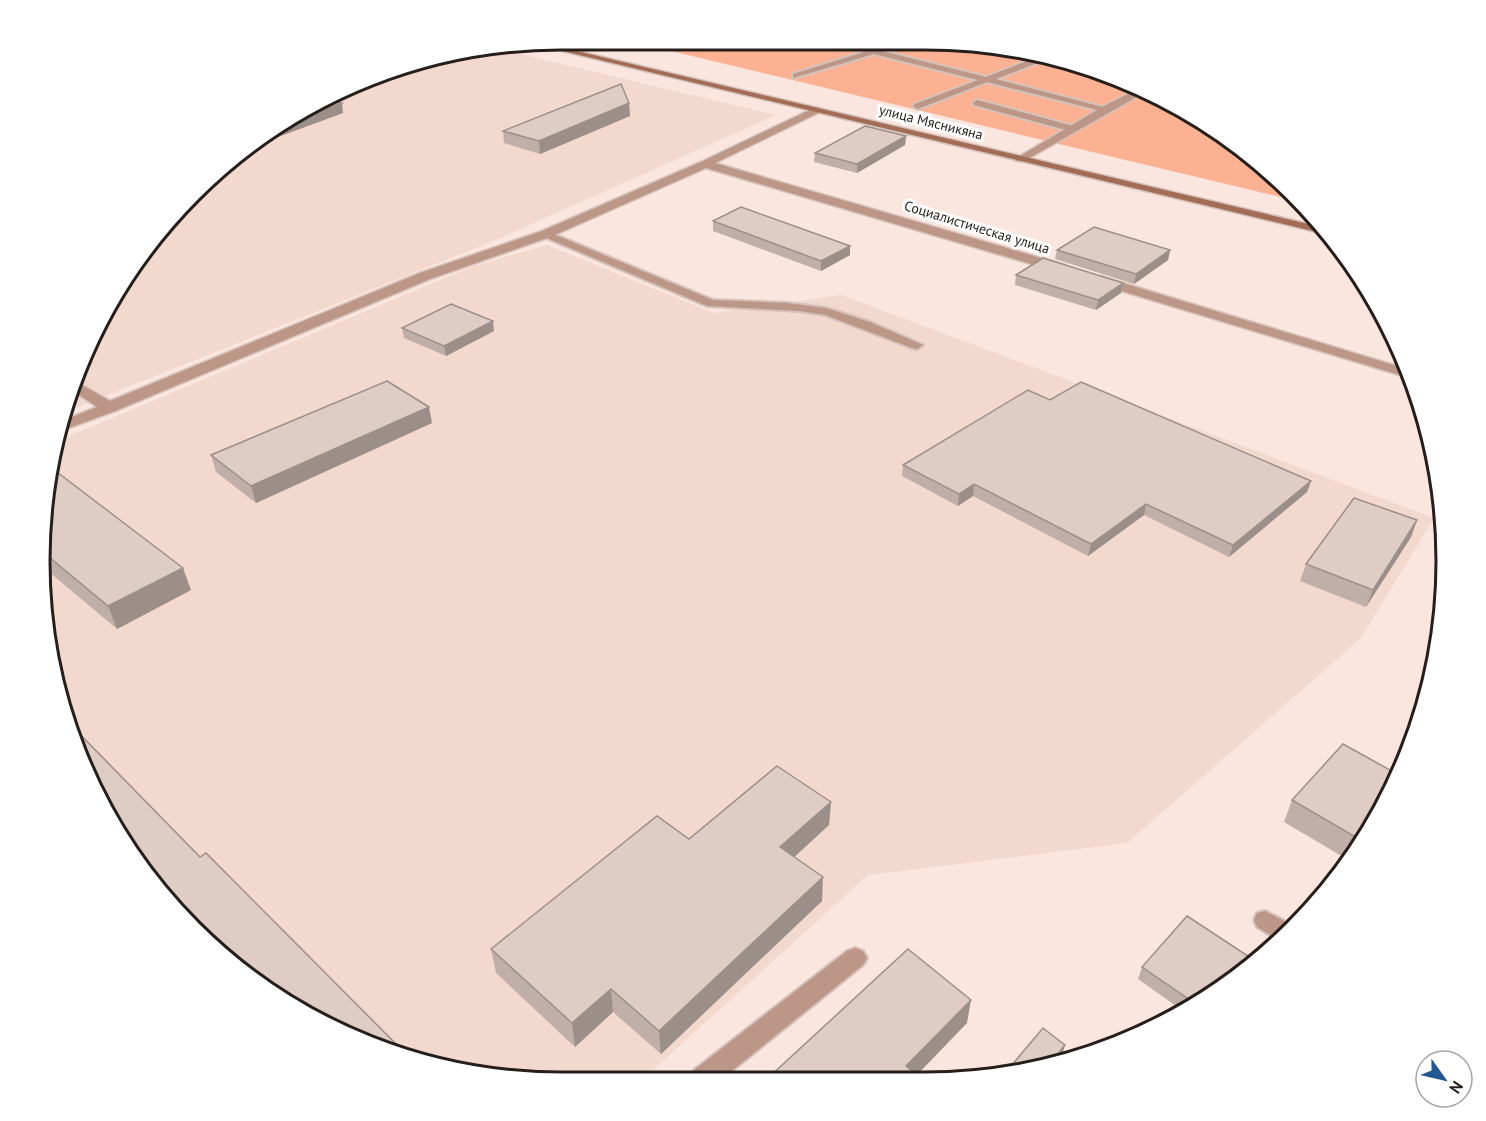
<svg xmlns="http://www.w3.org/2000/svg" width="1486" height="1121" font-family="'PT Sans',sans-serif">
  <rect width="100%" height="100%" fill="#fae6de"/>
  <g fill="#f3d8cd">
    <path d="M494,48L776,115L498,239L65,412L93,330L169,216L299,109L425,57Z"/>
    <path d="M547,245L714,313L841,295L1434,518L1361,638L1127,843L868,875L644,1078L492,1077L393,1054L67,728L40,594L49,458L55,442L471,267Z"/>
  </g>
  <path fill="#fcb192" d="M621,39L959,40L1061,57L1156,93L1243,147L1293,200Z"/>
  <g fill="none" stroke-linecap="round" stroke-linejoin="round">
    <g stroke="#d4c2bb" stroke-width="4">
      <g id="lane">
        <path d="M700,39H714L679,50L675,48Z"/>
        <path d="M823,40C840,39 854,47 871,49C885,50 899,40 914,40L882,51L986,77L1045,54L1055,56L996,79L1110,109L1105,112L987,82L918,109L913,106L915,104L978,80L874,54L793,78V74L864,52Z"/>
        <path d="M977,100L1073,126L1075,128L1070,131L974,105L973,103Z"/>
        <path d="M546,231L713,300L787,303L826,308L870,322L923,345L917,349L912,348L825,315L799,311L707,306L542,236V232Z"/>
        <path d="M1265,911L1296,927L1280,941L1257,927L1254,920L1257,913Z"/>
        <path d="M855,948L863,951L867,958L863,965L723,1078H691L694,1070L847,951Z"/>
      </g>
    </g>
    <g stroke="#d4c2bb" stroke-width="3">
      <g id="street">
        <path d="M1141,87L1149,90L1024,161H1016L1015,159L1102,107Z"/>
        <path d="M816,107L821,110L820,112L715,163L1065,265L1066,268L1060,272L1055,271L706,168L550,237L430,279L115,411L58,432L62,421L97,407L72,390L75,381L110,401L420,273L542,231L701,162Z"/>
        <path d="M1100,276L1410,370L1413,379L1095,283L1094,280Z"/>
      </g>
    </g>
    <g stroke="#d4c2bb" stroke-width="3">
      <path id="secondary" d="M539,42L1317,226L1325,234L529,43Z"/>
    </g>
    <use href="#lane" fill="#bc9686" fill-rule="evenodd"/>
    <use href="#street" fill="#bc9686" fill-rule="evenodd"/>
    <use href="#secondary" fill="#a26c56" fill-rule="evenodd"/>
  </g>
  <g fill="#c0afa9">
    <path d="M353,92L331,100L343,113L275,138L267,136L299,109Z"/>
    <path d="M629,103L630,116L540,154L504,143L503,131Z"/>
    <path d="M906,136L905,145L857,173L814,162L815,153Z"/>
    <path d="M713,221L850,246V255L821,271L713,231Z"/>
    <path d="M1057,250H1170L1168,260L1134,284L1055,259Z"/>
    <path d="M1016,275L1123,283L1121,293L1096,310L1015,285Z"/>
    <path d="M402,328L494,331L446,356L404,338Z"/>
    <path d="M1050,400L1311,481L1307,492L1229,557L1144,515L1088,556L973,496L958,506L902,476L903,465Z"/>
    <path d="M432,423L256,503L216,472L211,455Z"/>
    <path d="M49,466L191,590L117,629L42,566Z"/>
    <path d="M1417,520L1411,537L1366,607L1300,581L1306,564Z"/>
    <path d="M1399,775L1359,850L1350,861L1284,822L1292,800Z"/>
    <path d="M831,802L829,825L794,857L822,901L661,1054L613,1012L575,1047L496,973L491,949L689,839Z"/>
    <path d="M1142,967L1216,994L1183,1011L1138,979Z"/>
  </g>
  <g fill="#9c8f89">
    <path d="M352,87L353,92L317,105L316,102Z"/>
    <path d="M342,103L343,113L275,138L273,131L279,126Z"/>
    <path d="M629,103L630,116L540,154L539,141Z"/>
    <path d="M906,136L905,145L857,173V164Z"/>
    <path d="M850,246V255L821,271V261Z"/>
    <path d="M1170,250L1168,260L1134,284L1136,274Z"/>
    <path d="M1123,283L1121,293L1096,310L1098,300Z"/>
    <path d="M493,321L494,331L446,356L444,346Z"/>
    <path d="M429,407L432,423L256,503L251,486Z"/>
    <path d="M1311,481L1307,492L1229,557L1233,545Z"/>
    <path d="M974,484L973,496L958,506L959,494Z"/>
    <path d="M1146,504L1144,515L1088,556L1091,544Z"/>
    <path d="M1417,520L1411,537L1366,607L1373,590Z"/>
    <path d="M183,568L191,590L117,629L108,606Z"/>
    <path d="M831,802L829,825L779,871L780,847Z"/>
    <path d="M823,877L822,901L661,1054L659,1031Z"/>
    <path d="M611,989L613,1012L575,1047L572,1023Z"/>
    <path d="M971,1000L967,1023L914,1078L906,1066Z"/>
    <path d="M1065,1045L1061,1059L1051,1062Z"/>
  </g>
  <g fill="#dfccc4" stroke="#9c8f89" stroke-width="1.5">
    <path d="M621,84L629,103L539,141L503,131Z"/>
    <path d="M325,98L342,103L279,126L299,109Z"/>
    <path d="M865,126L906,136L857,164L815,153Z"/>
    <path d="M741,207L850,246L821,261L713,221Z"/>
    <path d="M1094,227L1170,250L1136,274L1057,250Z"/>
    <path d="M1043,258L1123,283L1098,300L1016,275Z"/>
    <path d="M451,304L493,321L444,346L402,328Z"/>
    <path d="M387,381L429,407L251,486L211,455Z"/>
    <path d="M1081,382L1311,481L1233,545L1146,504L1091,544L974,484L959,494L903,465L1028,390L1050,400Z"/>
    <path d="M49,466L183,568L108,606L43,552Z"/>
    <path d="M1354,498L1417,520L1373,590L1306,564Z"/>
    <path d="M65,719L200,857L206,853L410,1058L393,1054L299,1012L192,929L127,851L67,728Z"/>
    <path d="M1343,744L1399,775L1364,842L1292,800Z"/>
    <path d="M777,766L831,802L780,847L823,877L659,1031L611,989L572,1023L491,949L657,816L689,839Z"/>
    <path d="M1187,916L1254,960L1250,966L1216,994L1196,1004L1142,967Z"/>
    <path d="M908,949L971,1000L906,1066L920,1078H768Z"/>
    <path d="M1043,1028L1065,1045L1051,1062L1006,1074L1005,1073Z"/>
  </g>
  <g text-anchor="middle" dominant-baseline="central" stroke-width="6" stroke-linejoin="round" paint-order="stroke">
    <g font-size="14" fill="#251e1b" stroke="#fff">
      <text transform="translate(931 122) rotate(14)">улица Мясникяна</text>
      <text transform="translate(977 227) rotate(17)">Социалистическая улица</text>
    </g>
  </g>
  <path d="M0 0H1486V1121H0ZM561 50H925A511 511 0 0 1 1436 561V561A511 511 0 0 1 925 1072H561A511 511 0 0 1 50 561V561A511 511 0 0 1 561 50Z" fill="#fff" fill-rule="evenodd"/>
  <path fill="none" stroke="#251e1b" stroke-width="3" d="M561 50H925A511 511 0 0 1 1436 561V561A511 511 0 0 1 925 1072H561A511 511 0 0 1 50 561V561A511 511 0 0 1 561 50Z"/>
  <g transform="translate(1444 1079) rotate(124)"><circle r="28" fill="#ffffff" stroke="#a8a5a4" stroke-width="1.5"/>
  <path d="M0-4.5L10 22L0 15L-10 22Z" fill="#245790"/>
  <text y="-9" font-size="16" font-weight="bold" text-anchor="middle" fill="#251e1b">N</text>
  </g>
</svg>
